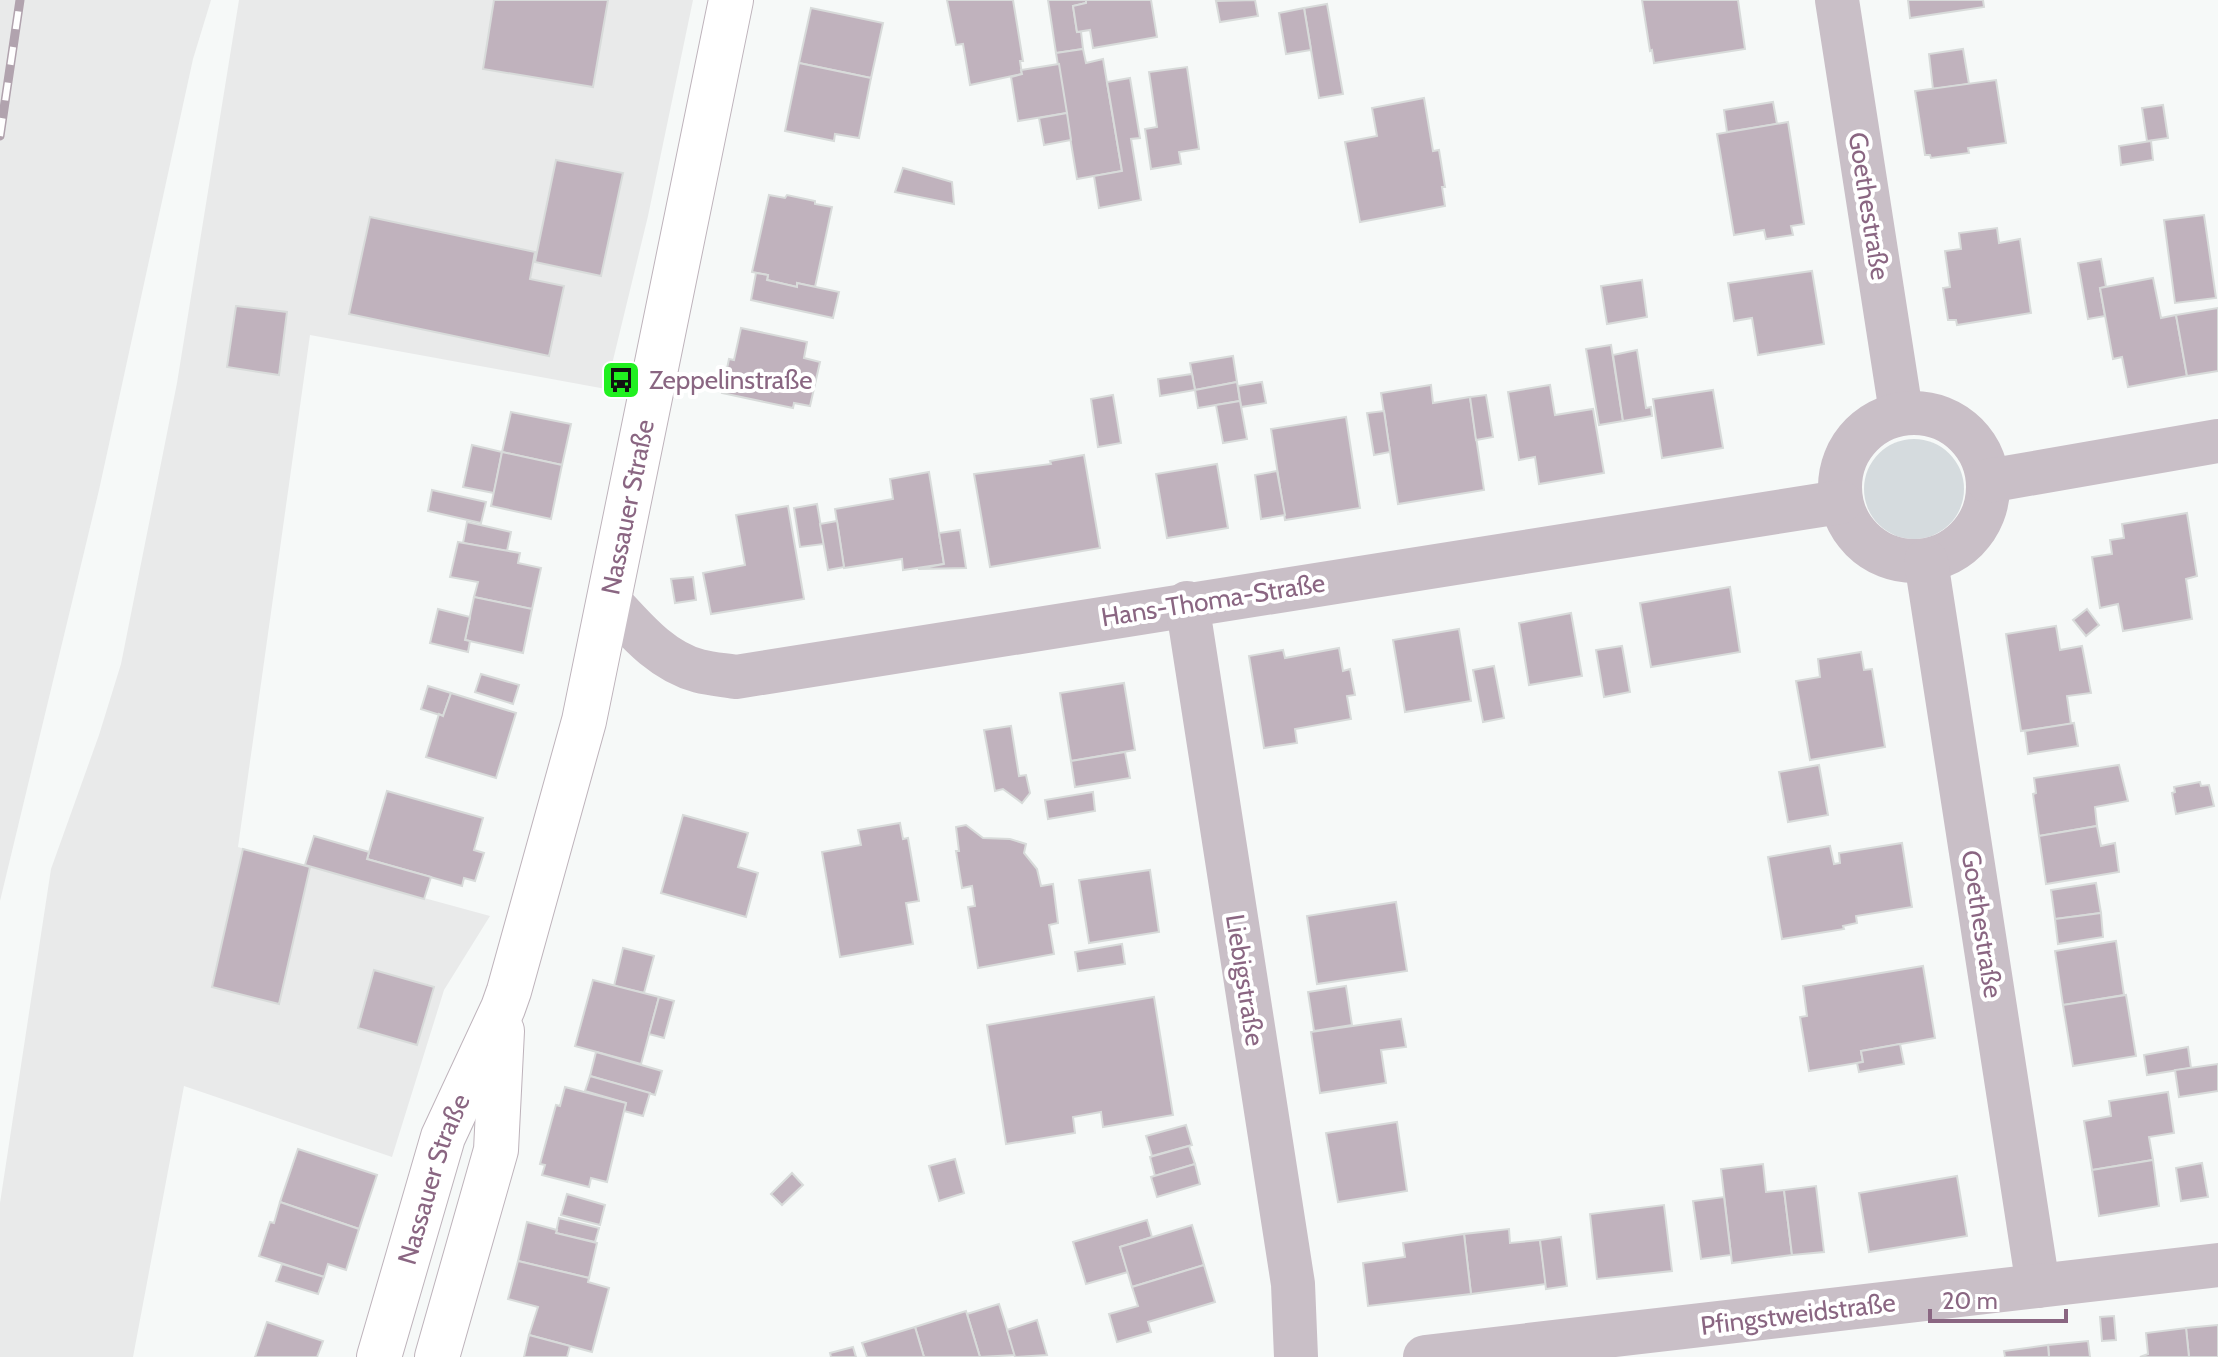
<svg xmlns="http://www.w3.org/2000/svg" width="2218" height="1357" font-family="Cabin,sans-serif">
  <rect width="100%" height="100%" fill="#f6f9f8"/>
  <g fill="#e9eaea">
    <path d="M0,0H211L193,59L99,490L0,901Z"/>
    <path d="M239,0H693L648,216L606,389L310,335L238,847L490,916L444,990L392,1157L184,1086L133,1357H0V1203L51,869L99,735L121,664L177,383Z"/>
  </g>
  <circle fill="#d5dbde" cx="1914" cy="489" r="50"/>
  <g fill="#c0b2bd" stroke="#d8dbda" stroke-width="2">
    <path d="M494,0H608L593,87L483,69Z"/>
    <path d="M947,0H1013L1023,61H1020L1022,74L970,85L963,44L956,45Z"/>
    <path d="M1048,0H1086V3L1073,6L1077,32H1081L1083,49L1056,53Z"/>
    <path d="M1086,0H1151L1157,37L1093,48L1090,30L1077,32L1073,6L1086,3Z"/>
    <path d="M1255,0L1258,16L1220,22L1216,1Z"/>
    <path d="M1642,0H1738L1745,49L1654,63L1652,50L1650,51Z"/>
    <path d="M1908,0H1983L1984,7L1910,18Z"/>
    <path d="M1327,4L1343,94L1319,98L1304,8Z"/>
    <path d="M811,8L883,23L871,78L799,63Z"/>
    <path d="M1304,8L1311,50L1286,54L1279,13Z"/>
    <path d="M1083,49L1086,63L1103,59L1122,171L1077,179L1056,53Z"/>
    <path d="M1963,49L1969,84L1933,89L1929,54Z"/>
    <path d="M799,63L871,78L859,138L835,134L834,141L785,131Z"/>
    <path d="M1059,64L1067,113L1018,121L1011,77L1022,74L1021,70Z"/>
    <path d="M1187,67L1199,149L1179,152L1181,164L1151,169L1145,129L1157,127L1149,72Z"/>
    <path d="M1130,78L1140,138L1131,139L1141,200L1099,208L1094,176L1122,171L1107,82Z"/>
    <path d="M1996,80L2006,143L1968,148L1969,153L1931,158L1930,155H1925L1915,91Z"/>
    <path d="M1424,98L1433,151L1439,150L1445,187H1442L1445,206L1360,222L1345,142L1377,136L1372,108Z"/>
    <path d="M1773,102L1777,124L1727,132L1724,110Z"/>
    <path d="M2163,105L2168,138L2147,141L2142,108Z"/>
    <path d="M1067,113L1071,140L1044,145L1039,118Z"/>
    <path d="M1788,122L1804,224L1791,226L1793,235L1766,239L1764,230L1734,235L1717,134Z"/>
    <path d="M2151,141L2153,160L2121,165L2119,146Z"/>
    <path d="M556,160L623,173L601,276L535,262Z"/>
    <path d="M903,168L952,182L954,204L895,192Z"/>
    <path d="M769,195L785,198L787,195L815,201V204L832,207L815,287L797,283V287L767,280L768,275L752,272Z"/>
    <path d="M2204,215L2216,298L2175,303L2164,220Z"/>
    <path d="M370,217L535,252L530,279L564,286L549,356L349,314Z"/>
    <path d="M1997,228L1999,243L2020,239L2031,313L1957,325L1956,320H1948L1943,288L1950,287L1945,251L1961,249L1959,233Z"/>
    <path d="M2101,259L2106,287L2100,288L2105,316L2088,319L2078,263Z"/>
    <path d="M1812,271L1824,344L1758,355L1752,318L1734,321L1728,283Z"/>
    <path d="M756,273L768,275L767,280L797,287V283L839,292L833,318L751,300Z"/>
    <path d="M2153,278L2161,318L2176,315L2187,376L2128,387L2122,357L2113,359L2100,288Z"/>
    <path d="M1642,280L1647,317L1607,324L1601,286Z"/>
    <path d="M236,306L287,312L279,375L227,367Z"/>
    <path d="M2218,308V371L2187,376L2176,315Z"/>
    <path d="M741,328L807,342L804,358L820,362L810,406L794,403L793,408L722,393L729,359L734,360Z"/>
    <path d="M1611,345L1623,421L1599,425L1586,349Z"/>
    <path d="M1637,350L1646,408L1651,407L1652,416L1623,421L1613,355Z"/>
    <path d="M1233,356L1237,382L1195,390L1190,363Z"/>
    <path d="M1192,374L1195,390L1160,396L1158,379Z"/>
    <path d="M1237,382L1240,401L1198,408L1195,390Z"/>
    <path d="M1262,382L1266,403L1241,407L1238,386Z"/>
    <path d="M1431,385L1433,403L1470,397L1484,490L1398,504L1381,393Z"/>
    <path d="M1550,385L1555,415L1593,409L1604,473L1539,484L1535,457L1519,460L1508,392Z"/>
    <path d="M1713,390L1723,448L1662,458L1653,399Z"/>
    <path d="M1113,395L1121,443L1098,447L1091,399Z"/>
    <path d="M1486,395L1493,437L1476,440L1470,397Z"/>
    <path d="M1240,401L1247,439L1223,443L1216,405Z"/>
    <path d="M1384,411L1390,452L1374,455L1367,413Z"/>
    <path d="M511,412L571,424L562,465L502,452Z"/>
    <path d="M1346,417L1360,508L1285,520L1271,429Z"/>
    <path d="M472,445L502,452L494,493L463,487Z"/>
    <path d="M502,452L562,465L551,519L491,506Z"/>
    <path d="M1084,455L1100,548L990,567L974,474L1051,464L1050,461Z"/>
    <path d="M1217,464L1228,528L1167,538L1156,474Z"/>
    <path d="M1277,471L1285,515L1261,519L1255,475Z"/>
    <path d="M929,472L944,564L903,570L902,559L844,568L835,509L893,499L890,479Z"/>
    <path d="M432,490L486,502L481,523L428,511Z"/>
    <path d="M817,504L824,544L800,547L794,508Z"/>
    <path d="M788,506L804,599L711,614L703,573L745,565L736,515Z"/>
    <path d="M2187,513L2197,576L2186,579L2192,619L2123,631L2118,604L2100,608L2092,557L2112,554L2110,540L2124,538L2122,524Z"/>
    <path d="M837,521L844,567L828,570L820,524Z"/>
    <path d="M467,522L511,532L507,551L463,543Z"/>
    <path d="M960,530L966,568L918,569L944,564L939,533Z"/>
    <path d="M458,542L520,553L518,563L541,568L532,609L474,597L478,582L450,577Z"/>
    <path d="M693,577L696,600L675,603L671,579Z"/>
    <path d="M1730,587L1740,652L1651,667L1640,603Z"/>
    <path d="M474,597L532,609L523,653L465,640Z"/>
    <path d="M438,609L470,617L465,640L470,641L468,652L430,643Z"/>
    <path d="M2087,609L2099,625L2086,636L2073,620Z"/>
    <path d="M1571,613L1582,676L1529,685L1519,623Z"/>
    <path d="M2056,626L2060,650L2082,646L2091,693L2067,696L2071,724L2021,731L2006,634Z"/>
    <path d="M1459,629L1471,701L1405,712L1393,640Z"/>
    <path d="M1622,646L1630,692L1604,697L1596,650Z"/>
    <path d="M1339,648L1343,671L1350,669L1355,695L1347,696L1351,719L1295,729L1297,743L1264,748L1249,656L1283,650L1285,658Z"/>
    <path d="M1861,652L1864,670L1872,669L1885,747L1810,760L1796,681L1820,677L1818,659Z"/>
    <path d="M1494,666L1504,718L1483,722L1473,670Z"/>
    <path d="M481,674L519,685L513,704L475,692Z"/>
    <path d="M1124,683L1135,750L1071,761L1060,693Z"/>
    <path d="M428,686L451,693L443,716L421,709Z"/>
    <path d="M451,693L516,713L496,778L426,757L439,714L443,716Z"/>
    <path d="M2074,723L2078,746L2028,754L2025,731Z"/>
    <path d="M1011,726L1019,776L1026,775L1030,793L1022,803L1003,789L995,791L984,730Z"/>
    <path d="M1125,752L1130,778L1075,787L1071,761Z"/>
    <path d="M1819,765L1828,815L1788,822L1779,772Z"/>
    <path d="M2119,765L2128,801L2095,807L2097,826L2039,836L2033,794L2036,793L2034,778Z"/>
    <path d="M2200,782L2201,786L2209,785L2214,806L2176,814L2172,793L2175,792L2174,787Z"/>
    <path d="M387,791L483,818L474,850L484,853L475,881L464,878L462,886L367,859Z"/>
    <path d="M1093,792L1095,811L1048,819L1045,800Z"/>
    <path d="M683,815L748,833L738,867L758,873L746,917L661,893Z"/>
    <path d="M900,823L903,839L908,838L919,901L906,903L913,944L840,957L822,852L861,845L858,830Z"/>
    <path d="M966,825L983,838L1010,839L1026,844L1024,853L1037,869L1041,886L1053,884L1058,923L1049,925L1054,954L978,968L968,907L975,906L972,886L962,888L956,851H959L956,827Z"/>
    <path d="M2097,826L2101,846L2115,843L2119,872L2046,884L2039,836Z"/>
    <path d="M314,836L369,852L367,859L431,877L424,899L305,865Z"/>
    <path d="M1902,843L1912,907L1856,916L1857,923L1843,926L1844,929L1782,939L1768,857L1830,846L1834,864L1840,863L1839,853Z"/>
    <path d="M243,849L310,867L279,1004L212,987Z"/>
    <path d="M1150,870L1159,932L1089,943L1079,880Z"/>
    <path d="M2096,883L2101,913L2055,919L2051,890Z"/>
    <path d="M1396,902L1407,971L1317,984L1307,916Z"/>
    <path d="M2101,913L2103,937L2058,944L2055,919Z"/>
    <path d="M2116,941L2124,995L2063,1005L2055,951Z"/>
    <path d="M1122,944L1125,964L1078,971L1075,952Z"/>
    <path d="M623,948L654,956L644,993L614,986Z"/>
    <path d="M1923,966L1935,1038L1861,1051L1863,1062L1809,1071L1800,1017L1807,1016L1803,986Z"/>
    <path d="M374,970L434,987L417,1045L358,1028Z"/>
    <path d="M593,980L659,997L641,1064L575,1046Z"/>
    <path d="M1346,986L1352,1025L1314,1031L1308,992Z"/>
    <path d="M2126,995L2136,1056L2073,1066L2063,1005Z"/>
    <path d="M659,997L674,1001L664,1038L649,1034Z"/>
    <path d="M1154,997L1173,1115L1103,1127L1101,1112L1073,1117L1075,1133L1006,1144L987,1025Z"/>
    <path d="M1401,1019L1406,1047L1381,1050L1386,1083L1320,1093L1311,1032Z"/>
    <path d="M1900,1044L1904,1064L1859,1072L1857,1063L1863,1062L1861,1051Z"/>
    <path d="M2188,1047L2191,1068L2147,1075L2144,1055Z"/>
    <path d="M596,1052L662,1071L655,1095L590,1076Z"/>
    <path d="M2218,1064V1091L2179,1097L2175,1070Z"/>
    <path d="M590,1076L650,1093L643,1116L624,1111L626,1103L585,1091Z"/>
    <path d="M565,1087L626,1103L607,1182L591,1178L589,1187L542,1175L545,1165L540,1164L556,1105L560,1106Z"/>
    <path d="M2168,1092L2174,1133L2149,1137L2153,1160L2092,1170L2084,1121L2111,1116L2109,1101Z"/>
    <path d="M1397,1122L1407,1191L1338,1202L1326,1133Z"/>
    <path d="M1186,1125L1192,1145L1152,1156L1146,1136Z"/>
    <path d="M1189,1146L1195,1164L1155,1176L1150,1157Z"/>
    <path d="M298,1149L377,1175L359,1229L280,1202Z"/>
    <path d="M955,1159L964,1193L939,1201L929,1166Z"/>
    <path d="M2153,1160L2159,1206L2099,1216L2092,1170Z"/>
    <path d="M2202,1163L2208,1197L2181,1201L2176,1168Z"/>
    <path d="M1195,1164L1200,1184L1157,1197L1151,1177Z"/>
    <path d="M1763,1164L1766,1192L1784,1190L1792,1255L1732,1263L1721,1169Z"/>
    <path d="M792,1173L803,1185L782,1205L771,1194Z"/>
    <path d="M1957,1176L1967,1236L1869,1252L1859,1193Z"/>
    <path d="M1816,1186L1824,1252L1792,1255L1784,1190Z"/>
    <path d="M567,1194L605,1205L600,1225L561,1215Z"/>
    <path d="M1724,1197L1731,1255L1701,1259L1693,1201Z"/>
    <path d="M280,1202L359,1229L346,1270L328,1264L324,1277L259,1256L270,1222L274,1223Z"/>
    <path d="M1664,1205L1672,1271L1597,1279L1590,1214Z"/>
    <path d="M559,1218L599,1228L595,1242L556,1233Z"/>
    <path d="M1147,1220L1152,1237L1120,1247L1128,1272L1086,1284L1073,1242Z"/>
    <path d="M527,1222L557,1230L556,1233L597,1243L589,1278L518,1261Z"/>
    <path d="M1192,1225L1204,1265L1132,1287L1120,1247Z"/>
    <path d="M1509,1229L1510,1243L1540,1240L1546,1284L1471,1294L1464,1234Z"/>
    <path d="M1464,1234L1471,1294L1368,1306L1363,1263L1405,1257L1403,1243Z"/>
    <path d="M1561,1237L1567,1286L1546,1289L1540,1240Z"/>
    <path d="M518,1261L589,1278L588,1282L609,1288L592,1352L529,1335L538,1307L508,1299Z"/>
    <path d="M282,1264L324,1277L318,1294L276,1281Z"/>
    <path d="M1204,1265L1215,1302L1148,1322L1151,1332L1117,1342L1109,1314L1138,1306L1132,1287Z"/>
    <path d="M999,1304L1015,1355L980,1357L967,1314Z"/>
    <path d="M966,1311L980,1357H924L915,1327Z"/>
    <path d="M2114,1316L2116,1340L2102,1341L2100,1317Z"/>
    <path d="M1037,1320L1047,1355L1015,1357L1007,1330Z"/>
    <path d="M267,1322L323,1341L317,1357H255Z"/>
    <path d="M2218,1325V1357H2189L2186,1328Z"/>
    <path d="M915,1327L924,1357H867L862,1343Z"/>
    <path d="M2186,1328L2189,1357H2140L2148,1354L2146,1333Z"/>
    <path d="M529,1335L570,1346L567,1357H524Z"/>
    <path d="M2088,1341L2090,1357H2049L2048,1345Z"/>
    <path d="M2048,1345L2049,1357H2005L2004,1351Z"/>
    <path d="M853,1347L856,1357H831L830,1353Z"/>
  </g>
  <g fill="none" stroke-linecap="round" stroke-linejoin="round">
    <g stroke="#beb3bb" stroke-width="46">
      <g id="major">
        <path id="s1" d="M379,1357L443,1137L503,1008L509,991L584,721L731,0"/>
        <path d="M437,1357L496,1150L502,1031"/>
      </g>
    </g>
    <g stroke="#c9bfc7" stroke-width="44">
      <path d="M1837,0L1901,412"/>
      <circle cx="1914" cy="487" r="74"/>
      <path d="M1988,481L2218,441"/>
      <path d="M1926,561L2038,1286"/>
      <path d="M610,602C635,629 661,661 699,671C711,674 724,675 736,677L1840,502"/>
      <path d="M1187,603L1293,1284L1296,1357"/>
      <path d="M1425,1357L2218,1265"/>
    </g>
    <use href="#major" stroke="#fff" stroke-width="44"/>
    <g stroke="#b1a3ae" stroke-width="9">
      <path id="rail" d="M0,136L20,0"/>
    </g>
    <use href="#rail" stroke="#fff" stroke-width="6" stroke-dasharray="18" stroke-linecap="butt"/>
  </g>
  <defs>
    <g id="bus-square" transform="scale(2)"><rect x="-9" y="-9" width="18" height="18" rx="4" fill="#21f020" stroke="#fff"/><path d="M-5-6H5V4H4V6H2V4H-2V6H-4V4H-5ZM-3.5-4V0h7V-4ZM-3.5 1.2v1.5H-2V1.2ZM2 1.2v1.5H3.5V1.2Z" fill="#111"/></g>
  </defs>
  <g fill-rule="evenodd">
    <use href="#bus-square" x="621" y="380"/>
  </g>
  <g text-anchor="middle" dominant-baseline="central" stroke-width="8" stroke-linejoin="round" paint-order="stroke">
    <g font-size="26" fill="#8a6682" stroke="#fff">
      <text transform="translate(1869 206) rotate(81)">Goethestraße</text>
      <text stroke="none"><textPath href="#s1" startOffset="888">Nassauer Straße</textPath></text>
      <text transform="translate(1213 600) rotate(-9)">Hans-Thoma-Straße</text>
      <text transform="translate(1982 924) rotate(81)">Goethestraße</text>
      <text transform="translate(1245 980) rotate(81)">Liebigstraße</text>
      <text stroke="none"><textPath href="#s1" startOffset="186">Nassauer Straße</textPath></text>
      <text transform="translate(1798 1314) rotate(-7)">Pfingstweidstraße</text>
    </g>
    <g font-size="26" fill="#8a6682" stroke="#fff" text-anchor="start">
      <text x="649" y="380">Zeppelinstraße</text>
    </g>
  </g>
  <path d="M1930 1309v12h136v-12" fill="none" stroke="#8a6682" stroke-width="4"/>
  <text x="1942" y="1309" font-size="24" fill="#8a6682" stroke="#ffffff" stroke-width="6" paint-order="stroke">20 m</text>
</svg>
